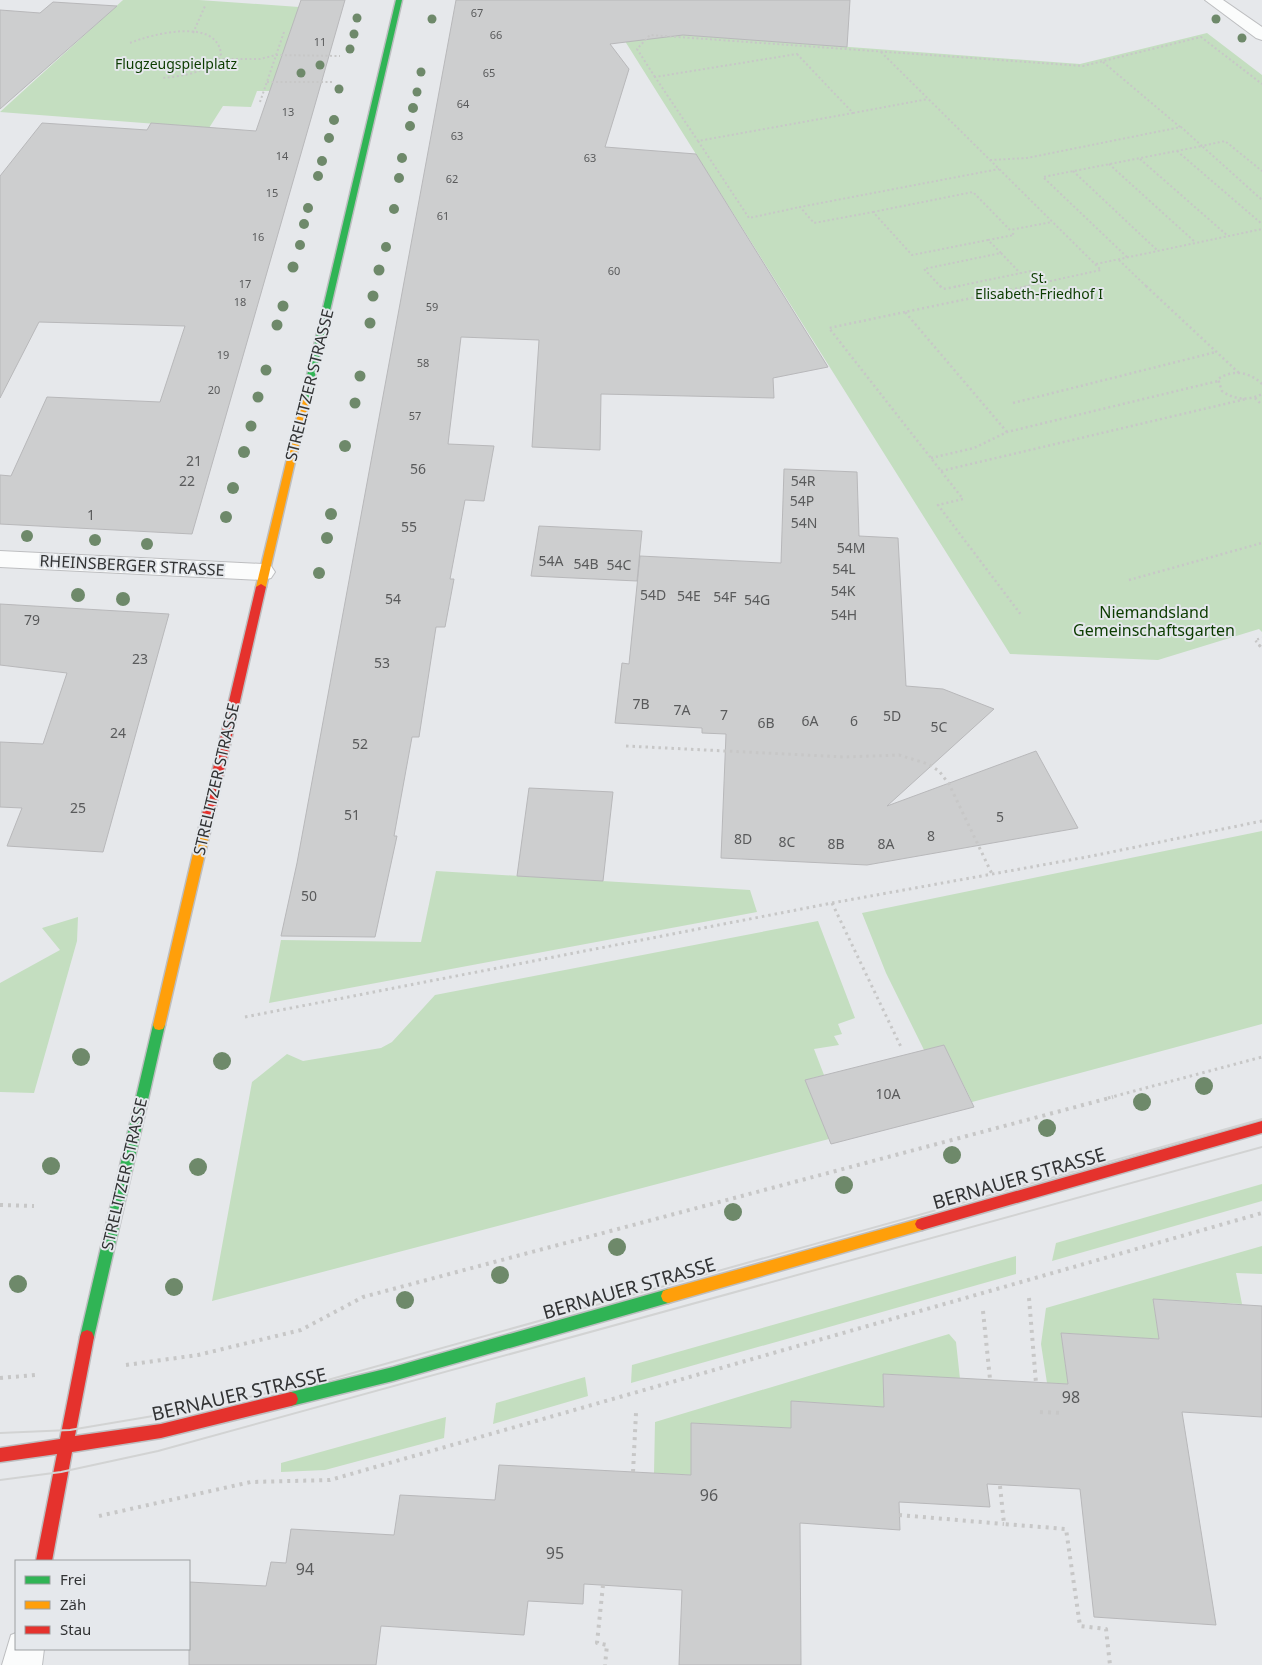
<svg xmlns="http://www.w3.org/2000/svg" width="1262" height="1665" font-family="'Noto Sans',sans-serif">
  <rect width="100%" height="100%" fill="#e6e8eb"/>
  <g fill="#c4dec0">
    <path d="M123,0H199L299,7L271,91H257L251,107L223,106L209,128L0,112Z"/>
    <path d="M618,30L1080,64L1207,33L1262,75V632L1259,629L1158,660L1010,654Z"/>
    <path d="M1262,831V1024L972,1102L944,1045L924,1050L886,973L862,913Z"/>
    <path d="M436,871L750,890L757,912L269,1003L281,940L421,942Z"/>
    <path d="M78,917L77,941L34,1093L0,1092V983L60,950L42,928Z"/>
    <path d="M818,921L855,1018L838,1024L842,1034L834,1036L839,1045L814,1049L824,1075L805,1080L829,1139L212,1301L252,1082L287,1054L303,1061L381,1048L392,1042L435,995Z"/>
    <path d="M1262,1184V1201L1052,1261L1056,1243Z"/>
    <path d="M1262,1246V1274L1236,1273L1242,1304L1153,1299L1159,1339L1061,1333L1068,1384L1047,1383L1041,1344L1046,1308Z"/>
    <path d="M1016,1256V1274L631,1383L632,1365Z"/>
    <path d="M949,1334L956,1342L960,1379L883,1374L884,1407L792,1401L791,1428L692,1423L691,1475L654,1473L655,1422Z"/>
    <path d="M585,1377L588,1396L493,1424L496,1403Z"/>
    <path d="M446,1417L444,1438L325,1470L281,1472V1463Z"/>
  </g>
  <g fill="#cdcecf" stroke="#b8b8ba">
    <path d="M301,0H345L192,534L0,524V475L11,476L47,397L160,402L185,326L39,322L0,398V176L42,123L147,130L151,123L256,131Z"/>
    <path d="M456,0H850L847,47L683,35L610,44L629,69L605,147L696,154L828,367L773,378L774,398L601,394L600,450L532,447L539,340L461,337L448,444L494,446L484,501L465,500L450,579H454L445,627H436L419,737H412L394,836H397L375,937L281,936L297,863Z"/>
    <path d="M53,2L117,6L0,109V10L40,13Z"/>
    <path d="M784,469L857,472L859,536L898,538L906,686L943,689L994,709L887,806L1036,751L1078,828L867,865L721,858L726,734L702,733V728L615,723L622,663L629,664L640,556L781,563Z"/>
    <path d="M539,526L642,531L637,581L531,576Z"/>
    <path d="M0,604L169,614L103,852L7,846L22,808L0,807V742L43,744L67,673L0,665Z"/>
    <path d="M529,788L613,792L603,881L517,876Z"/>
    <path d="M944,1045L974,1107L831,1144L805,1080Z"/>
    <path d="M1153,1299L1262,1306V1417L1182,1412L1216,1625L1094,1617L1080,1489L987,1484L990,1507L899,1502L900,1530L800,1523L801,1665H679L682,1590L584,1584L583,1604L528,1601L524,1635L381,1626L376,1665H189V1582L266,1586L271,1562L286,1563L291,1529L394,1535L400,1495L495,1500L499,1465L691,1475V1423L791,1428V1401L884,1407L883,1374L1068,1384L1061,1333L1159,1339Z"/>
  </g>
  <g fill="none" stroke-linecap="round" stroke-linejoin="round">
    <g stroke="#bdbec0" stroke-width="2">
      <g id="street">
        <path d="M1205,0H1223L1262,27V40L1256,38Z"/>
        <path d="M0,551L263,564L271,566L275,572L271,578L263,580L0,567Z"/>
        <path d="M16,1633V1649H44L42,1665H2L11,1635Z"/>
      </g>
    </g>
    <g stroke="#bdbec0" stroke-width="3">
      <g id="fast">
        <path d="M396,0H402L309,401L305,404L301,401Z"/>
        <path d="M159,1020L163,1021L165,1025L94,1337L92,1342L87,1344L82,1342L80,1337L153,1025L155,1021Z"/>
        <path d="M668,1289L673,1291L675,1296L673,1301L668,1303L393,1381L291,1406L286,1404L284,1399L286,1394L291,1392L393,1367Z"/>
      </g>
    </g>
    <g stroke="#bdbec0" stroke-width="3">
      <g id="slow">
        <path d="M305,398L309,401L266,587L261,590L256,587L301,401Z"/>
        <path d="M208,811L214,815L165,1025L163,1029L159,1030L155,1029L153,1025L202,815Z"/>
        <path d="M922,1218L927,1220L929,1224L927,1228L922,1230L668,1303L663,1301L661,1296L663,1291L668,1289Z"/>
      </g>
    </g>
    <g stroke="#bdbec0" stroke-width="3">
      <g id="jam">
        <path d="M261,584L266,587L214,815L208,819L202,815L256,587Z"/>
        <path d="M1262,1121V1133L922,1230L917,1228L915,1224L917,1220L922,1218Z"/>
        <path d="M87,1330L92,1332L94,1337L75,1436L161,1424L291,1392L296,1394L298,1399L296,1404L291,1406L161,1438L72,1452L52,1561H36L57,1454L0,1462V1448L60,1439L80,1337L82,1332Z"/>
      </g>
    </g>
    <g stroke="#c7c7c7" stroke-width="2" stroke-dasharray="2 2.5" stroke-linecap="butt">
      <path d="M193,33L205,6"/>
      <path d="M130,43C152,34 217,17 221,54C210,73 182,76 162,78"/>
      <path d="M881,52L1101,270L1023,287"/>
      <path d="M797,54L853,113L698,141L655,77Z"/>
      <path d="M218,59H260L276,55L340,56"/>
      <path d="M1103,62L1180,127"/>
      <path d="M655,77L637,49L650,35L1083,66L1201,37L1262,84"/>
      <path d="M267,82H333"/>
      <path d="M260,102L284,32"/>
      <path d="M853,113L928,99"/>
      <path d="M698,141L749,218L800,207"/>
      <path d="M1177,151L1262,224"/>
      <path d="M1140,159L1228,236"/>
      <path d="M990,160L1027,158L1181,127L1202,146L1225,141L1262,171"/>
      <path d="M1109,164L1195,242"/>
      <path d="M1073,171L1157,250"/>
      <path d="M873,212L973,192L1010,230L1052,222"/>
      <path d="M988,240L1014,235L1011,231"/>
      <path d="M1001,253L1020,273"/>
      <path d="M1127,257L1043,177L1202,146L1262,200"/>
      <path d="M1119,260L1147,287"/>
      <path d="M1096,264L1262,229"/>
      <path d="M941,287L924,269L1001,253L988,240L912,255L873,212L814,223L800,207L999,169"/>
      <path d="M954,287L1031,271L1042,282"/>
    </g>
    <g stroke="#c7c7c7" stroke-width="2.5" stroke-dasharray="2 3" stroke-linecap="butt">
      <path d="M940,286L943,289L960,286"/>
      <path d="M1146,286L1239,373"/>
      <path d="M905,312L829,328L963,499L938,505L1022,616"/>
      <path d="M1262,384C1250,372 1233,369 1218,379L1222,391C1234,400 1249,401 1262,394"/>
      <path d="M1255,398L1262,405"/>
      <path d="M1013,403L1216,352"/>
      <path d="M1007,432L905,312L1029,286"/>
      <path d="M931,458L974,448L1007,432L1218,381"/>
      <path d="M941,471L1246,399"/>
      <path d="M1129,580L1262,543"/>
      <path d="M1260,646L1255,640L1262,638"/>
    </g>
    <g stroke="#c7c7c7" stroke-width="3" stroke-dasharray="2.5 4" stroke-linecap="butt">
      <path d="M1259,645L1262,648"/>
      <path d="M626,746L845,757L899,755L928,764L939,771L949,784L992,874"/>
      <path d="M832,903L901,1047"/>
      <path d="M245,1017L832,903L1092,856L1262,821"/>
      <path d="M1108,1098L1262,1057"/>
    </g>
    <g stroke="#c7c7c7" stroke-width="4" stroke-dasharray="3 5" stroke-linecap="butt">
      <path d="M0,1205L34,1206"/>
      <path d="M1029,1298L1036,1383"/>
      <path d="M983,1311L990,1379"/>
      <path d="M126,1365L198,1355L301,1330L363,1297L1113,1097"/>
      <path d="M0,1378L35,1375"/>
      <path d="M1040,1412L1063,1413"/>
      <path d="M633,1472L636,1413"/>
      <path d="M1000,1486L1004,1524L1066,1529L1080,1626L1106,1629L1110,1665"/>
      <path d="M899,1515L1004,1524"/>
      <path d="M99,1516L251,1482L330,1480L1262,1213"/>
      <path d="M603,1585L597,1643L607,1645L605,1665"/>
    </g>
    <use href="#street" fill="#fbfcfc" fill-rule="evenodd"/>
    <use href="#fast" fill="#30b455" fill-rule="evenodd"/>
    <use href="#slow" fill="#ff9f0a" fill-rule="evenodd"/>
    <use href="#jam" fill="#e5322d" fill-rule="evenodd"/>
    <g stroke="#d2d3d3" stroke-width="2">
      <path d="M0,1433L70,1430L165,1414L317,1383L1262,1119"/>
      <path d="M0,1480L61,1472L158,1451L1262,1147"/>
    </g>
  </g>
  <g fill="#6e896a">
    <circle cx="357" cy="18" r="4.5"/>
    <circle cx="432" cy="19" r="4.5"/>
    <circle cx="1216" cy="19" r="4.5"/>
    <circle cx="354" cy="34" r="4.5"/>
    <circle cx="1242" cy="38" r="4.5"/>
    <circle cx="350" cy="49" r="4.5"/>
    <circle cx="320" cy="65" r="4.5"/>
    <circle cx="421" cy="72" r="4.5"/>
    <circle cx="301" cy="73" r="4.5"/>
    <circle cx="339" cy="89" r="4.5"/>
    <circle cx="417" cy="92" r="4.5"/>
    <circle cx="413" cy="108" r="5"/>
    <circle cx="334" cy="120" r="5"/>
    <circle cx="410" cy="126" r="5"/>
    <circle cx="329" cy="138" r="5"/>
    <circle cx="402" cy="158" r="5"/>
    <circle cx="322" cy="161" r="5"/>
    <circle cx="318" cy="176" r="5"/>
    <circle cx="399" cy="178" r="5"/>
    <circle cx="308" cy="208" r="5"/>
    <circle cx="394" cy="209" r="5"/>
    <circle cx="304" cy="224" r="5"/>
    <circle cx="300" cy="245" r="5"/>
    <circle cx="386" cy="247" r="5"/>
    <circle cx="293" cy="267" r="5.5"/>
    <circle cx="379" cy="270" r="5.5"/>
    <circle cx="373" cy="296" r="5.5"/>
    <circle cx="283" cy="306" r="5.5"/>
    <circle cx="370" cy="323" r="5.5"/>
    <circle cx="277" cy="325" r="5.5"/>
    <circle cx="266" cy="370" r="5.5"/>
    <circle cx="360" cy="376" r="5.5"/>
    <circle cx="258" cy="397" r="5.5"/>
    <circle cx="355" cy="403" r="5.5"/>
    <circle cx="251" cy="426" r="5.5"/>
    <circle cx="345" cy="446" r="6"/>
    <circle cx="244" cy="452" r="6"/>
    <circle cx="233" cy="488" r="6"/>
    <circle cx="331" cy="514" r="6"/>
    <circle cx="226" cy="517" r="6"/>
    <circle cx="27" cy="536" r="6"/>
    <circle cx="327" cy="538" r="6"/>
    <circle cx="95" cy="540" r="6"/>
    <circle cx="147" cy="544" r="6"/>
    <circle cx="319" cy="573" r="6"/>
    <circle cx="78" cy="595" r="7"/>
    <circle cx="123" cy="599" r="7"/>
    <circle cx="81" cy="1057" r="9"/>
    <circle cx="222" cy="1061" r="9"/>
    <circle cx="1204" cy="1086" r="9"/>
    <circle cx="1142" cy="1102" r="9"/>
    <circle cx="1047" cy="1128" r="9"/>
    <circle cx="952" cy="1155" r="9"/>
    <circle cx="51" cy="1166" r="9"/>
    <circle cx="198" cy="1167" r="9"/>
    <circle cx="844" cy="1185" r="9"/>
    <circle cx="733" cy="1212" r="9"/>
    <circle cx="617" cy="1247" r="9"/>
    <circle cx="500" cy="1275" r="9"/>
    <circle cx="18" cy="1284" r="9"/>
    <circle cx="174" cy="1287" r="9"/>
    <circle cx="405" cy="1300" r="9"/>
  </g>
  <g text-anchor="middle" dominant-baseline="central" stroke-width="4" stroke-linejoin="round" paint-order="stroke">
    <g font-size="11" fill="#595a5b">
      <text x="477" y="12">67</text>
      <text x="496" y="34">66</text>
      <text x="320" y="41">11</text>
      <text x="489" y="72">65</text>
      <text x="463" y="103">64</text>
      <text x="288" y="111">13</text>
      <text x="457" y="135">63</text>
      <text x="282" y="155">14</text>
      <text x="590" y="157">63</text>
      <text x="452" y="178">62</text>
      <text x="272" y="192">15</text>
      <text x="443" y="215">61</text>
      <text x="258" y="236">16</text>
      <text x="614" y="270">60</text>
      <text x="245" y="283">17</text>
      <text x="240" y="301">18</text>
      <text x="432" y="306">59</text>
      <text x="223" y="354">19</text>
      <text x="423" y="362">58</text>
      <text x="214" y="389">20</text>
      <text x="415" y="415">57</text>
    </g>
    <g font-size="14" fill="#0c3c00" stroke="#e5e8ec">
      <text x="176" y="63">Flugzeugspielplatz</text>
      <text x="1039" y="277">St.<tspan x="1039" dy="16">Elisabeth-Friedhof I</tspan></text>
    </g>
    <g font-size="14" fill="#595a5b">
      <text x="194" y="460">21</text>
      <text x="418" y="468">56</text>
      <text x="187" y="480">22</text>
      <text x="803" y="480">54R</text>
      <text x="802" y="500">54P</text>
      <text x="91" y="514">1</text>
      <text x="804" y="522">54N</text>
      <text x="409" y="526">55</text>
      <text x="851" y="547">54M</text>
      <text x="551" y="560">54A</text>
      <text x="586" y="563">54B</text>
      <text x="619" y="564">54C</text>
      <text x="844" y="568">54L</text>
      <text x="843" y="590">54K</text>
      <text x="653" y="594">54D</text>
      <text x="689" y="595">54E</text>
      <text x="725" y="596">54F</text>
      <text x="393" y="598">54</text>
      <text x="757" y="599">54G</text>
      <text x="844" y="614">54H</text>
      <text x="32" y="619">79</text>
      <text x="140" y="658">23</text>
      <text x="382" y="662">53</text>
      <text x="641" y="703">7B</text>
      <text x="682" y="709">7A</text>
      <text x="724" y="714">7</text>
      <text x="892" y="715">5D</text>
      <text x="810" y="720">6A</text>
      <text x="854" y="720">6</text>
      <text x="766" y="722">6B</text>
      <text x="939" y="726">5C</text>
      <text x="118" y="732">24</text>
      <text x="360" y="743">52</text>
      <text x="78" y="807">25</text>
      <text x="352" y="814">51</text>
      <text x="1000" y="816">5</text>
      <text x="931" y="835">8</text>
      <text x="743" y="838">8D</text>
      <text x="787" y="841">8C</text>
      <text x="836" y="843">8B</text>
      <text x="886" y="843">8A</text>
      <text x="309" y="895">50</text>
      <text x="888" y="1093">10A</text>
    </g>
    <g font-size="16" fill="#323334" stroke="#e5e8ec">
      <text transform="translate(309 385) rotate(-76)">STRELITZER STRASSE</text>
      <text transform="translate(132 565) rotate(3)">RHEINSBERGER STRASSE</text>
      <text transform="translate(216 779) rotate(-77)">STRELITZER STRASSE</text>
      <text transform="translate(124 1174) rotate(-77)">STRELITZER STRASSE</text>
    </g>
    <g font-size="16" fill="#0c3c00" stroke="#e5e8ec">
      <text x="1154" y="612">Niemandsland<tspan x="1154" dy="18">Gemeinschaftsgarten</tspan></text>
    </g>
    <g font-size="16" fill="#595a5b">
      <text x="1071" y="1397">98</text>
      <text x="709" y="1495">96</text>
      <text x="555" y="1553">95</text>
      <text x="305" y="1569">94</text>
    </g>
    <g font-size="19" fill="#323334" stroke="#e5e8ec">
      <text transform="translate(1019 1178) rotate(-16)">BERNAUER STRASSE</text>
      <text transform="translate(629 1288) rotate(-16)">BERNAUER STRASSE</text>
      <text transform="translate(239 1394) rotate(-13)">BERNAUER STRASSE</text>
    </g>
  </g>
  <rect x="15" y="1560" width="175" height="90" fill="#e5e8ec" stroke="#9da0a2"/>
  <rect x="25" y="1576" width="25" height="8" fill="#30b455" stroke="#9da0a2"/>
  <text x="60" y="1585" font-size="15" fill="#323334">Frei</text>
  <rect x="25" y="1601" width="25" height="8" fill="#ff9f0a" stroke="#9da0a2"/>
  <text x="60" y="1610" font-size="15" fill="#323334">Zäh</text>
  <rect x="25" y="1626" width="25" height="8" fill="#e5322d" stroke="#9da0a2"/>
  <text x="60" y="1635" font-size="15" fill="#323334">Stau</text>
</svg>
